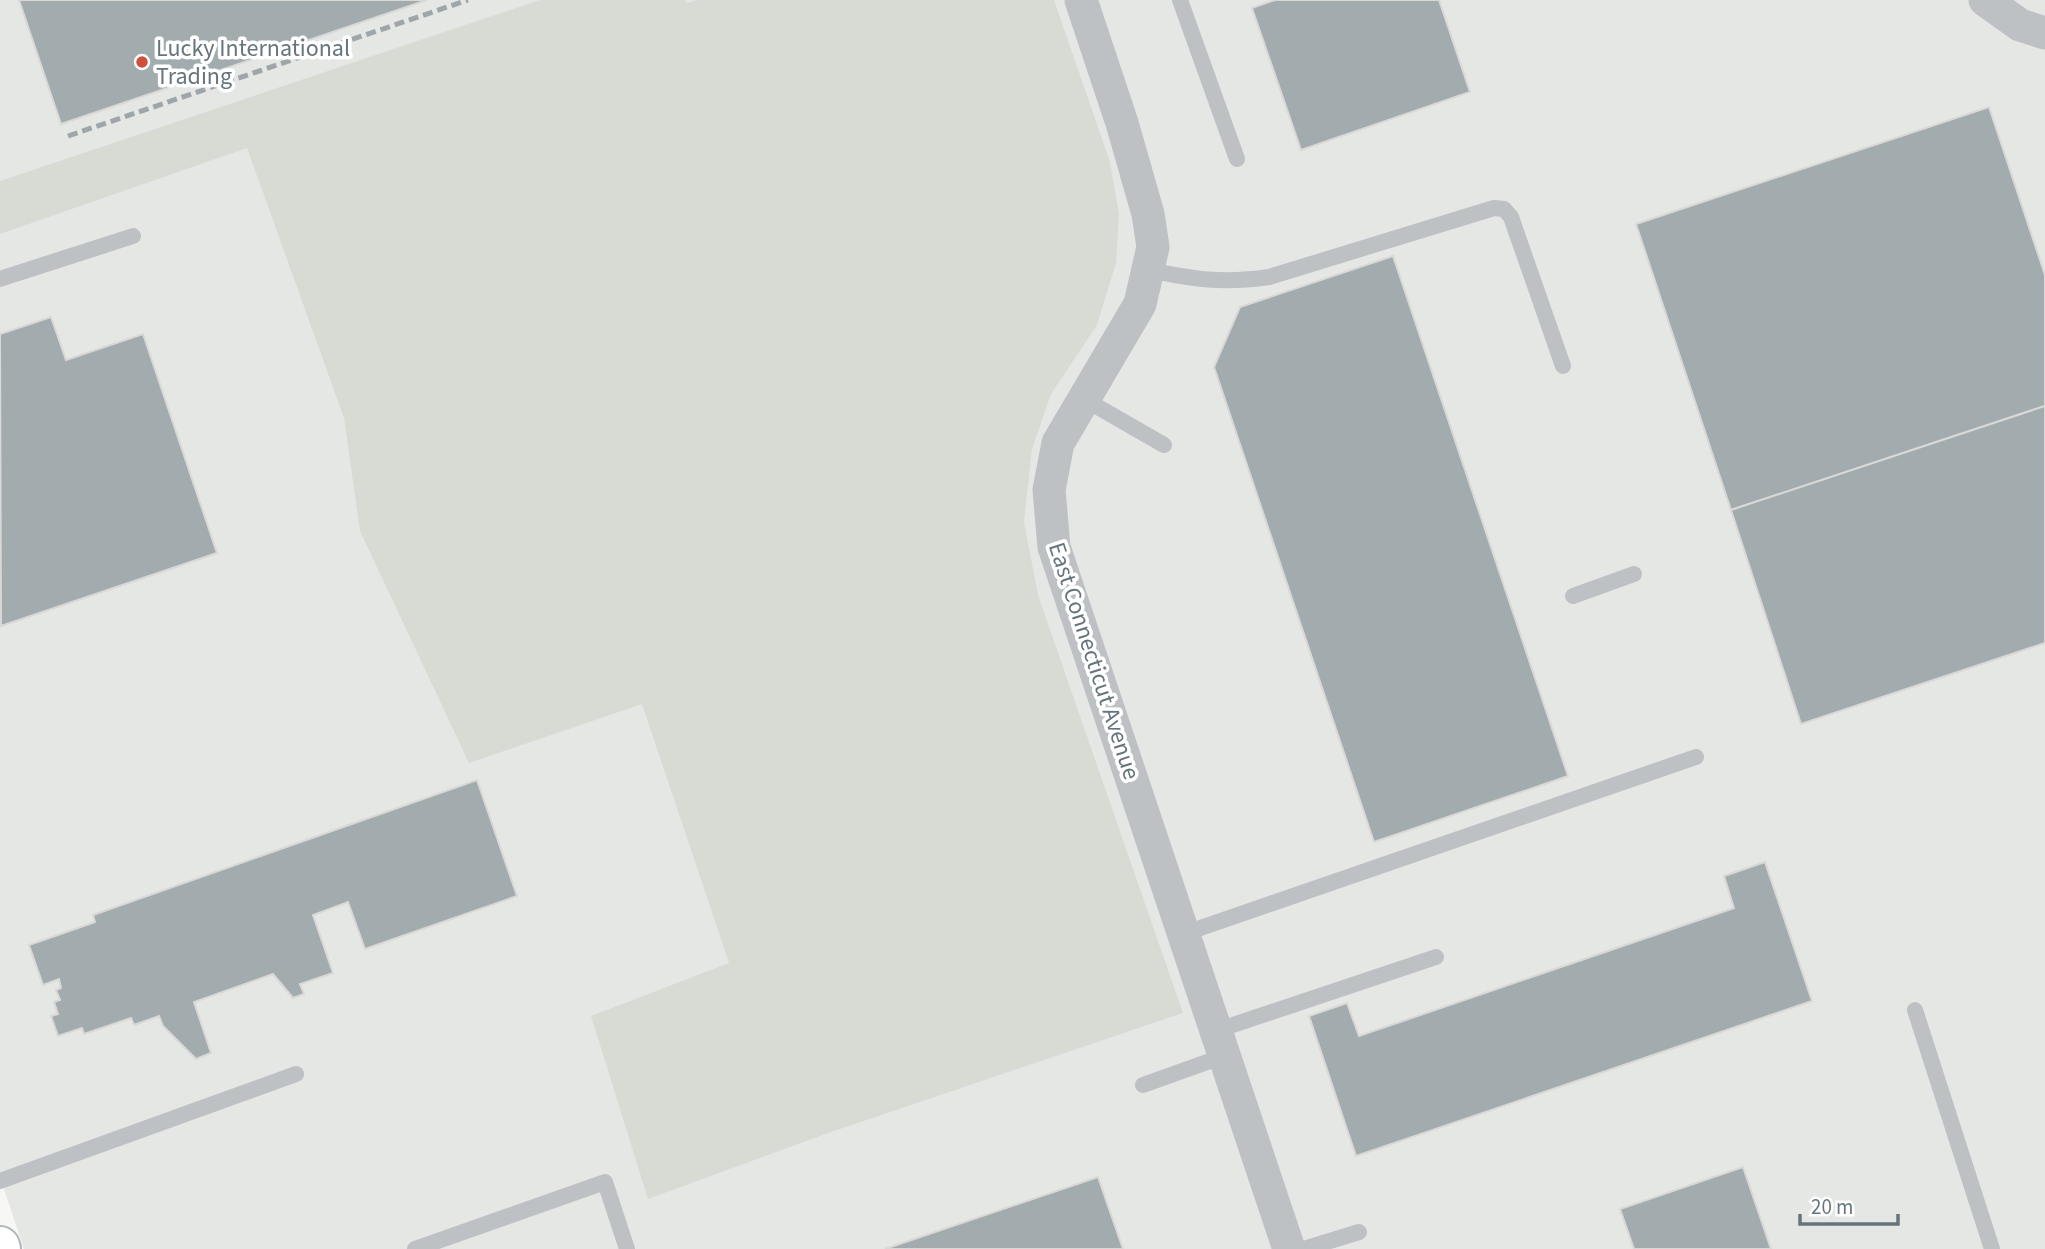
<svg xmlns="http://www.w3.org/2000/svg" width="2045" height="1249" font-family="'Source Sans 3',sans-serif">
  <rect width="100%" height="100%" fill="#f7f7f5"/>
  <path fill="#e5e7e5" d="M0,0H2045V1249H24L0,1177Z"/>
  <path fill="#d7dbd4" d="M540,0H685L687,3L697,0H1054L1110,162L1119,214L1116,263L1097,325L1051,394L1032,449L1024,522L1038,595L1183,1013L828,1133L648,1199L591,1016L729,963L642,704L469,763L360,531L344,418L247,148L0,234V181Z"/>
  <g fill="#a2acaf" stroke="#d9d8d7" stroke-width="2">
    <path d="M19,0H427L61,124Z"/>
    <path d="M1275,0H1439L1470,92L1301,150L1252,8Z"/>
    <path d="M1989,107L2045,275V406L1731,510L1636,224Z"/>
    <path d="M1393,256L1568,776L1374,842L1214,367L1240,307Z"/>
    <path d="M51,317L66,360L143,334L217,553L1,626L0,334Z"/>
    <path d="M2045,406V643L1801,724L1731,510Z"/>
    <path d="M477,780L517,896L365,949L348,902L313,915L333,973L300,984L304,994L293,998L273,974L194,1002L211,1053L196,1059L163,1026L159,1016L134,1025L131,1018L84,1034L82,1028L58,1036L51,1016L58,1014L54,1002L60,1000L56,990L61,988L59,979L43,985L29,945L95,922L93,915Z"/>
    <path d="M1765,862L1812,1001L1356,1156L1309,1016L1347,1003L1359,1036L1734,908L1724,876Z"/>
    <path d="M1743,1167L1771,1249H1634L1620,1209Z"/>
    <path d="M1098,1177L1123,1249H885Z"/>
  </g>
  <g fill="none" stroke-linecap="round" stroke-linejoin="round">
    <g stroke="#b1b6b8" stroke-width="42">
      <path id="primary" d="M0,1246L1,1249"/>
    </g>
    <g stroke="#bdc1c4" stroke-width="16">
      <path d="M1180,0L1237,159"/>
      <path d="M1148,270C1195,279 1221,284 1269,277L1494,208L1504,209L1511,217L1563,366"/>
      <path d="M0,279L133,236"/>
      <path d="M1084,399L1164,445"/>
      <path d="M1573,596L1634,574"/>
      <path d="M1183,934L1696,757"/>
      <path d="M1915,1010L1992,1249"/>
      <path d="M1215,1031L1436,957"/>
      <path d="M1143,1085L1224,1056"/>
      <path d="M0,1181L296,1074"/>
      <path d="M415,1249L605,1182L627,1249"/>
      <path d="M1304,1249L1359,1232"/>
    </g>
    <g stroke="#bdc1c4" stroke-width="33">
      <path d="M1081,0L1122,123L1148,214L1153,247L1140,304L1058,443L1049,490L1054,547L1289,1249"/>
      <path d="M1985,0L2020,25L2045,33"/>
    </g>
    <use href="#primary" stroke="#fff" stroke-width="38"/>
    <path stroke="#9fa6aa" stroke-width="5" stroke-dasharray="10 5" stroke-linecap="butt" d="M68,136L468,0"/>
  </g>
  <circle fill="#cf503d" stroke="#fff" stroke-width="2.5" cx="142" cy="62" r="7"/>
  <g text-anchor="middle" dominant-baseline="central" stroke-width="7" stroke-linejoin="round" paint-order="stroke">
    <g font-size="24" fill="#66757c" stroke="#fff" text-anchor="start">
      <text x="156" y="48">Lucky International<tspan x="156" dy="28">Trading</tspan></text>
    </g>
    <g font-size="24" fill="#66757c" stroke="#fff">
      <text transform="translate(1094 661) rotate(72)">East Connecticut Avenue</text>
    </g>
  </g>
  <path d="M1800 1214v10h98v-10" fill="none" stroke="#66757c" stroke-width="3.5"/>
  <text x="1811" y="1214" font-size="21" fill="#66757c" stroke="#ffffff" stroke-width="5" paint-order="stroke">20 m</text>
</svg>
